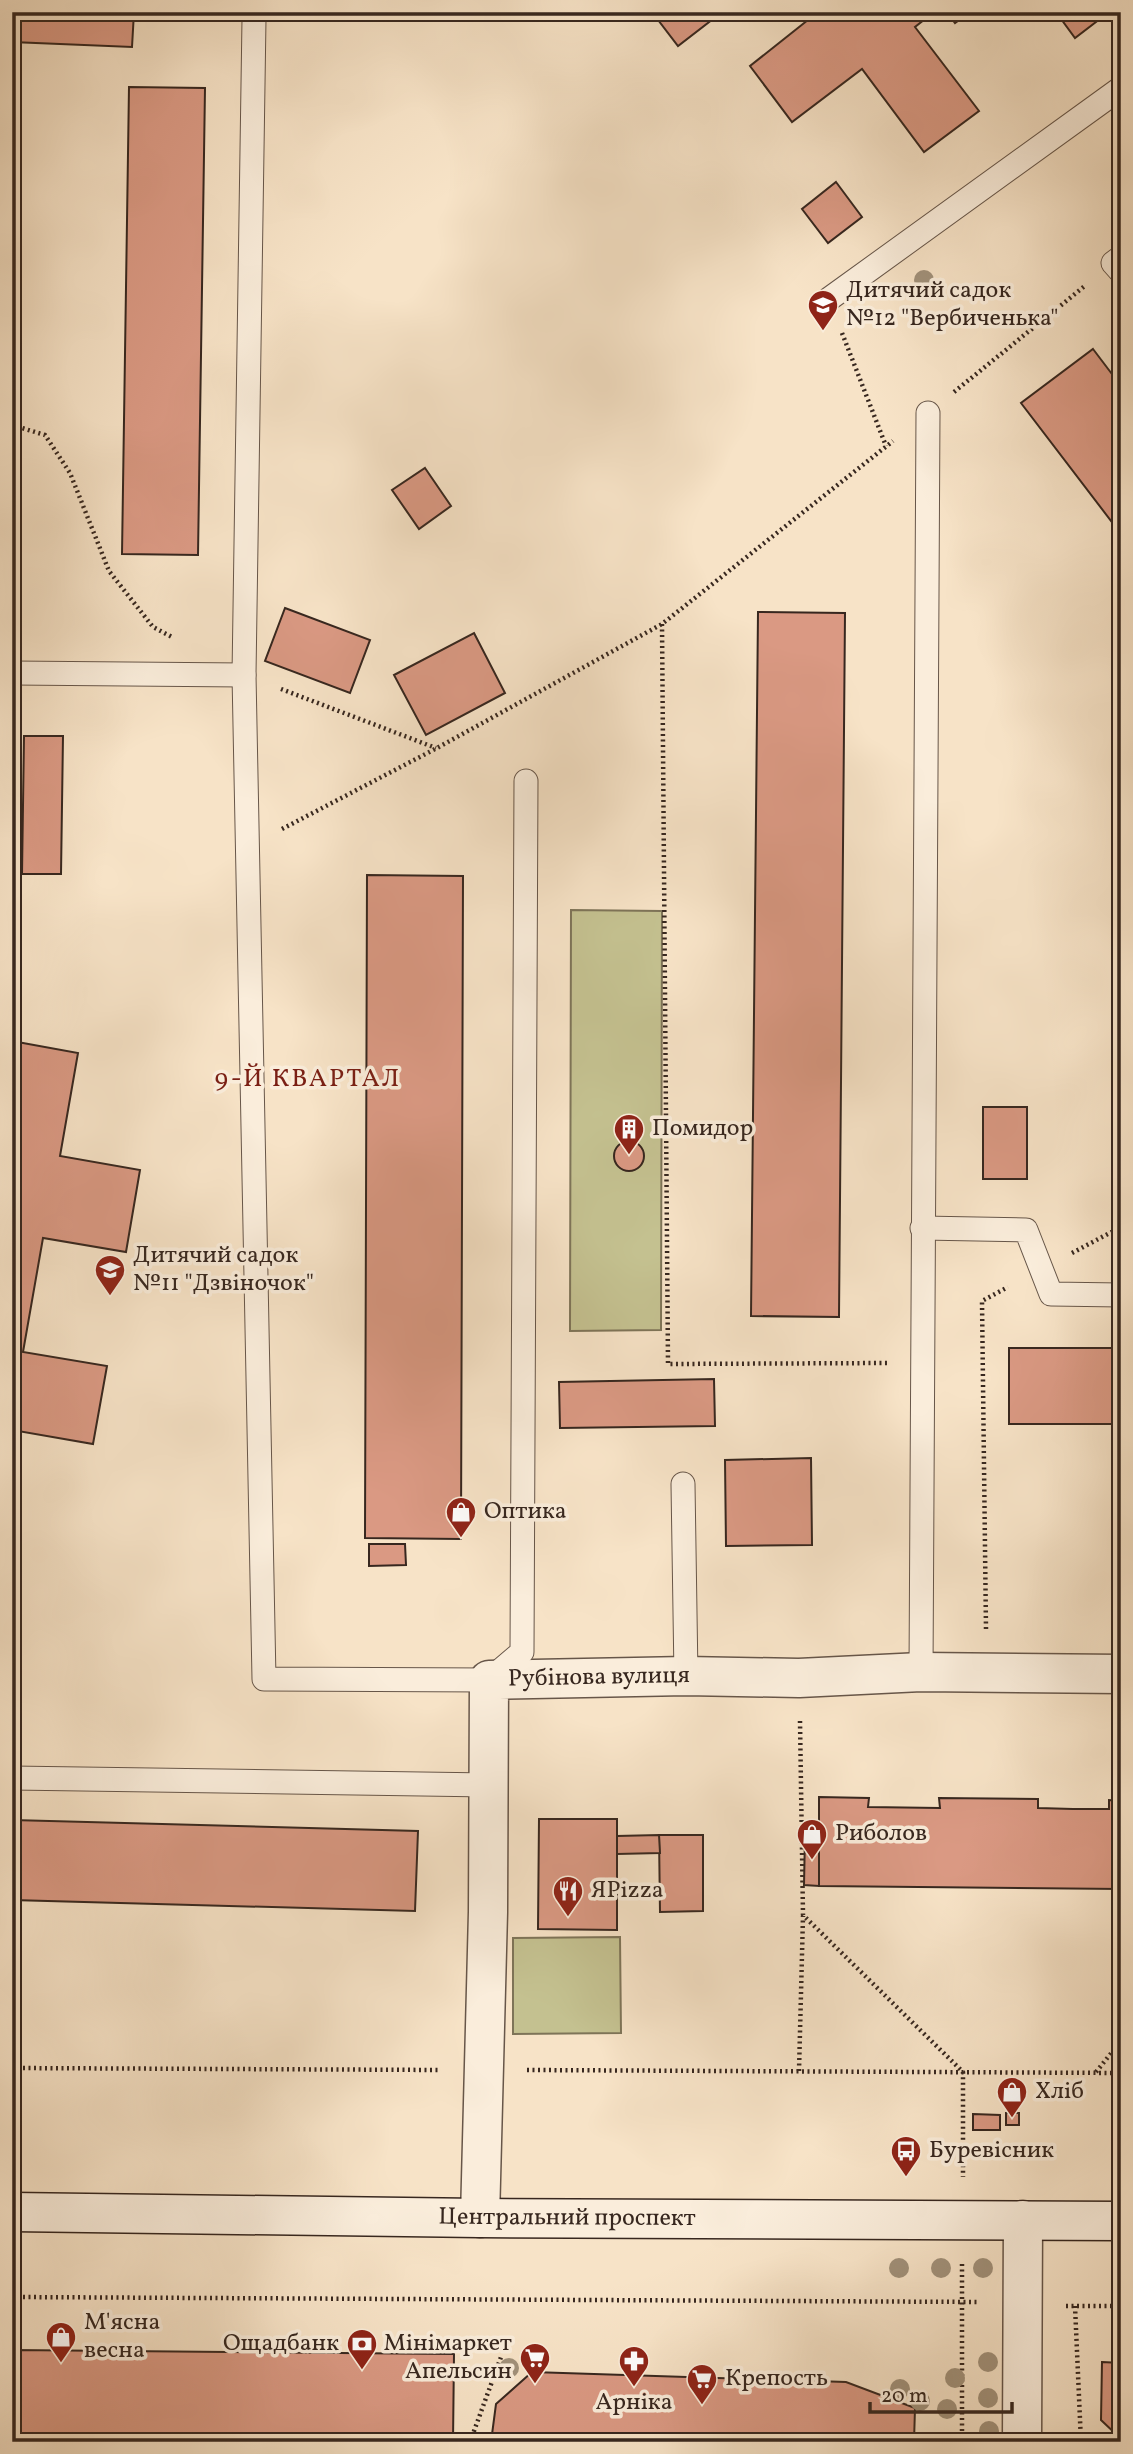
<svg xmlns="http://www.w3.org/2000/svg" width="1133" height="2454" font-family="Vollkorn,serif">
  <rect width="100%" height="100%" fill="#f7e3c7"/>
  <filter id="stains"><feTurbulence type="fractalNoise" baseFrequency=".00286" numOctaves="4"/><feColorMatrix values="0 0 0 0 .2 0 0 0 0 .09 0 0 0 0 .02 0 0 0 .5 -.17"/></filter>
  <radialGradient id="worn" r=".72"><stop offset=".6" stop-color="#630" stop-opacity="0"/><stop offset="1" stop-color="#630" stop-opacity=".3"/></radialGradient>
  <g fill="#c4c190" stroke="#7e7458" stroke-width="2">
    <path d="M571,910L662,911L661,1330L570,1331Z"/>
    <path d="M620,1937L621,2033L513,2034V1938Z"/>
  </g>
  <g fill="#da9983" stroke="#37271f" stroke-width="2">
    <path d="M12,12H134L132,47L12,42Z"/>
    <path d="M652,12H708L713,19L678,46Z"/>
    <path d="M818,12H934L915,27L979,111L924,152L862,69L792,122L750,66Z"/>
    <path d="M947,12H970L955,23Z"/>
    <path d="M1056,12H1109L1075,38Z"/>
    <path d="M129,87L205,88L198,555L122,554Z"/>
    <path d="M836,182L862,217L828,243L802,209Z"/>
    <path d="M1093,349L1121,386V534L1021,403Z"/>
    <path d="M425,468L451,506L419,529L392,490Z"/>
    <path d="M12,478L17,479L15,560H12Z"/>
    <path d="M285,608L370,640L350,693L265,661Z"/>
    <path d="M758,612L845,613L839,1317L751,1316Z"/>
    <path d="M474,633L505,693L426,735L394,675Z"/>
    <path d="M24,736H63L61,874H22Z"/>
    <path d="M367,875L463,876L461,1539L365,1538Z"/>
    <path d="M12,1041L78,1053L60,1156L140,1170L126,1252L43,1238L23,1352L107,1366L93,1444L12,1430Z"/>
    <rect x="983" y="1107" width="44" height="72"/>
    <circle cx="629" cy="1156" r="15"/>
    <rect x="1009" y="1348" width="112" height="76"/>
    <path d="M714,1379L715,1426L560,1428L559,1382Z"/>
    <path d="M811,1458L812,1545L726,1546L725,1460Z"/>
    <path d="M369,1544H405L406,1565L369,1566Z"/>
    <path d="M819,1797L869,1798L868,1807L940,1808L939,1798L1038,1799V1808L1073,1809H1109V1800L1121,1801V1889L819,1886Z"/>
    <path d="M539,1819H617V1930L538,1929Z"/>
    <path d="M12,1820L418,1831L415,1911L12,1900Z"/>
    <path d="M659,1835H703V1911L660,1912Z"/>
    <path d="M659,1835L660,1853L617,1854V1836Z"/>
    <path d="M819,1835V1886L804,1885L805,1836Z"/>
    <rect x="1006" y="2113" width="13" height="12"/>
    <path d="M973,2114L1000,2115V2130H973Z"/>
    <path d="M12,2350L454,2354L453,2442H12Z"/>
    <path d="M1102,2362L1121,2363V2439L1101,2420Z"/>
    <path d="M532,2372L846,2382L915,2408L914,2442H491L496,2404Z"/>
  </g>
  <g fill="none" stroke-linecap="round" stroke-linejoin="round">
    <g stroke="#675649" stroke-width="25">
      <g id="service">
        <path d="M250,12L254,19L244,675L264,1679L489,1680L522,1652L526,781"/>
        <path d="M1121,257L1113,263L1121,272"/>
        <path d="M829,299L1121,88"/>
        <path d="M12,673L244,675"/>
        <path d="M922,1228L1026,1230L1051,1294L1121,1295"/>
        <path d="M683,1484L686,1676"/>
        <path d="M921,1672L928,413"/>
        <path d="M12,1778L489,1785"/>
      </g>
    </g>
    <g stroke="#675649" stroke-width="41">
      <g id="minor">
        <path id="s1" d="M480,2218L488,1912L489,1680L686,1676L799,1678L921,1672L1121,1674"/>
        <path d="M1022,2442L1023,2220"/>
      </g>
    </g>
    <g stroke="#37271f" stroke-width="41">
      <g id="secondary">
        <path id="s2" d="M12,2212L480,2218L1121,2221"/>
      </g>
    </g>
    <g stroke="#37271f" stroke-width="4.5" stroke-dasharray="2 3.5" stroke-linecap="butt">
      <path d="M842,333L886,446"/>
      <path d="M954,392L1086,285"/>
      <path d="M12,425L45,435L70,473L109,571L153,627L172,637"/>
      <path d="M662,624L668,1364L887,1363"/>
      <path d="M281,689L436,748"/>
      <path d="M282,829L437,748L662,624L893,441"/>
      <path d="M1072,1253L1121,1227"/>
      <path d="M986,1629L982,1301L1008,1287"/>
      <path d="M800,1721L803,1915L963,2072V2177"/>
      <path d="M12,2068L441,2070"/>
      <path d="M527,2070L1121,2073"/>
      <path d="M799,2071L803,1916"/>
      <path d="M1096,2072L1121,2041"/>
      <path d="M12,2297L980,2302"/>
      <path d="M1066,2306H1121"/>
      <path d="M1075,2306L1081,2442"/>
      <path d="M470,2442L501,2357"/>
      <path d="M962,2442V2263"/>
    </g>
    <use href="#service" stroke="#faeddb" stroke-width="23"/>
    <use href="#minor" stroke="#faeddb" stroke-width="38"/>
    <use href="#secondary" stroke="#faeddb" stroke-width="38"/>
  </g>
  <g fill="#a1917a">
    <circle cx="924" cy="280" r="10"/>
    <circle cx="899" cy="2268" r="10"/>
    <circle cx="941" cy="2268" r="10"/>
    <circle cx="983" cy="2268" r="10"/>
    <circle cx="988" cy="2362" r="10"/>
    <circle cx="509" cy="2368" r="10"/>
    <circle cx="955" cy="2378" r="10"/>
    <circle cx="900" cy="2389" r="10"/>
    <circle cx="988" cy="2398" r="10"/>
    <circle cx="920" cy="2401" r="10"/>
    <circle cx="947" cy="2409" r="10"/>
    <circle cx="989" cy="2431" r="10"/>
  </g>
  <defs>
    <g id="school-pin" transform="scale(1.575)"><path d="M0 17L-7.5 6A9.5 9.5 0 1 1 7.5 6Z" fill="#8f2418" stroke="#faeddb"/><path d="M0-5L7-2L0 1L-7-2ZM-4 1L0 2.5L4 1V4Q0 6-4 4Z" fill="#fff"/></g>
    <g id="building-pin" transform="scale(1.575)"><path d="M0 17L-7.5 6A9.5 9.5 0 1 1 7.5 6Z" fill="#8f2418" stroke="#faeddb"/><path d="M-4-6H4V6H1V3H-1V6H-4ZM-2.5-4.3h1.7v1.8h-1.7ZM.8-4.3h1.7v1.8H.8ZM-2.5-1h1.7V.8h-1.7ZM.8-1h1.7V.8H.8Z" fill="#fff"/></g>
    <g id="shop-pin" transform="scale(1.575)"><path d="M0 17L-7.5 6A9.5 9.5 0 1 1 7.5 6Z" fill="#8f2418" stroke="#faeddb"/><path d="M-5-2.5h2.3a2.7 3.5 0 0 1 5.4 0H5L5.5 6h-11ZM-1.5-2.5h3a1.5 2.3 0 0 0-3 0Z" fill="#fff"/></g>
    <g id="restaurant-pin" transform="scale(1.575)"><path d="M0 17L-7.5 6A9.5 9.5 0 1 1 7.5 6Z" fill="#8f2418" stroke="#faeddb"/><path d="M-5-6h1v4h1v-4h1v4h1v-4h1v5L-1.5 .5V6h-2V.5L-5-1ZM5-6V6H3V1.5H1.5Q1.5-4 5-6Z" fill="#fff"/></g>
    <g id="bus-pin" transform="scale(1.575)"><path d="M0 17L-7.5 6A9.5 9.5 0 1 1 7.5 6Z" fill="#8f2418" stroke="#faeddb"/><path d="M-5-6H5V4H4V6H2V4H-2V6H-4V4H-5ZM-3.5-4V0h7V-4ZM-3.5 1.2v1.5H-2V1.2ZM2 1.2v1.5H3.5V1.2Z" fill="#fff"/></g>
    <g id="bank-pin" transform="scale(1.575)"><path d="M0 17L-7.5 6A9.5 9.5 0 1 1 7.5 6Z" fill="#8f2418" stroke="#faeddb"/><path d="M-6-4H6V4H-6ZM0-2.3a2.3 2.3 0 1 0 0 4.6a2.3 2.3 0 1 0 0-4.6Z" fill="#fff"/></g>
    <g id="supermarket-pin" transform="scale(1.575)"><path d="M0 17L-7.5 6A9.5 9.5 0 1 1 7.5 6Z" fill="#8f2418" stroke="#faeddb"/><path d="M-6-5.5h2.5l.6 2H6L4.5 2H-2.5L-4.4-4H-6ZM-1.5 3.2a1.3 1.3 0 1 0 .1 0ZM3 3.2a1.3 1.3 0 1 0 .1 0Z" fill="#fff"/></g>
    <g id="pharmacy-pin" transform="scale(1.575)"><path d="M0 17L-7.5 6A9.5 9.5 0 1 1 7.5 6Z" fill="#8f2418" stroke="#faeddb"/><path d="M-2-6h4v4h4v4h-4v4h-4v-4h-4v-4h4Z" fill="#fff"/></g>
  </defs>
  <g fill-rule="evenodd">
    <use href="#school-pin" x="823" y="305"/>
    <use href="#building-pin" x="629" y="1129"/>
    <use href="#school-pin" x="110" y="1270"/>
    <use href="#shop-pin" x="461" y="1512"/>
    <use href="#shop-pin" x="812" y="1834"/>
    <use href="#restaurant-pin" x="568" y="1891"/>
    <use href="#shop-pin" x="1012" y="2092"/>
    <use href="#bus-pin" x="906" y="2151"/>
    <use href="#shop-pin" x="61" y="2337"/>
    <use href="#bank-pin" x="362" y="2344"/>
    <use href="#supermarket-pin" x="535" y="2358"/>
    <use href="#pharmacy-pin" x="634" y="2361"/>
    <use href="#supermarket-pin" x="702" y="2379"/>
  </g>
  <g text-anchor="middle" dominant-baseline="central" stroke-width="7" stroke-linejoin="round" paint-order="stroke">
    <g font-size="24" fill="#37271f" stroke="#faeddb" text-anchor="start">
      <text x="846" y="291">Дитячий садок<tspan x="846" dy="28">№12 "Вербиченька"</tspan></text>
      <text x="652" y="1129">Помидор</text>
      <text x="133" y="1256">Дитячий садок<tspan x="133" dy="28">№11 "Дзвіночок"</tspan></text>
      <text x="484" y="1512">Оптика</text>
      <text x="835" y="1834">Риболов</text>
      <text x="591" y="1891">ЯPizza</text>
      <text x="1035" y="2092">Хліб</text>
      <text x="929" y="2151">Буревісник</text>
      <text x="84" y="2323">М'ясна<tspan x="84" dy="28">весна</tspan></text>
      <text x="339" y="2344" text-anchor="end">Ощадбанк</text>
      <text x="512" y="2344" text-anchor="end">Мінімаркет<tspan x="512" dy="28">Апельсин</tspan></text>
      <text x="725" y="2379">Крепость</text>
      <text x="634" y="2403" text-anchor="middle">Арніка</text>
    </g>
    <g font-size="24" fill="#37271f" stroke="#faeddb">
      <text stroke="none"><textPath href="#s1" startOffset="648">Рубінова вулиця</textPath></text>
      <text stroke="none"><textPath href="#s2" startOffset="555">Центральний проспект</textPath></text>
    </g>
    <g font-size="26" letter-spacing="2" fill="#7a1f14" stroke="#faeddb">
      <text x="308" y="1079">9-Й КВАРТАЛ</text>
    </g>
  </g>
  <rect width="1133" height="2454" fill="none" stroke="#f7e3c7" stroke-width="42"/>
  <rect x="14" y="14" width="1105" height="2426" fill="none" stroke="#37271f" stroke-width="3.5"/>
  <rect x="21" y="21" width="1091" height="2412" fill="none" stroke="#37271f" stroke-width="2"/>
  <path d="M870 2402v10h142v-10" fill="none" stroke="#37271f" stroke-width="3.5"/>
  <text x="881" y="2402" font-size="21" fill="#37271f" stroke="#faeddb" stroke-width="5" paint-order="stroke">20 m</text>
  <rect width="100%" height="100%" filter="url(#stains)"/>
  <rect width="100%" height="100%" fill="url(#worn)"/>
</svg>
